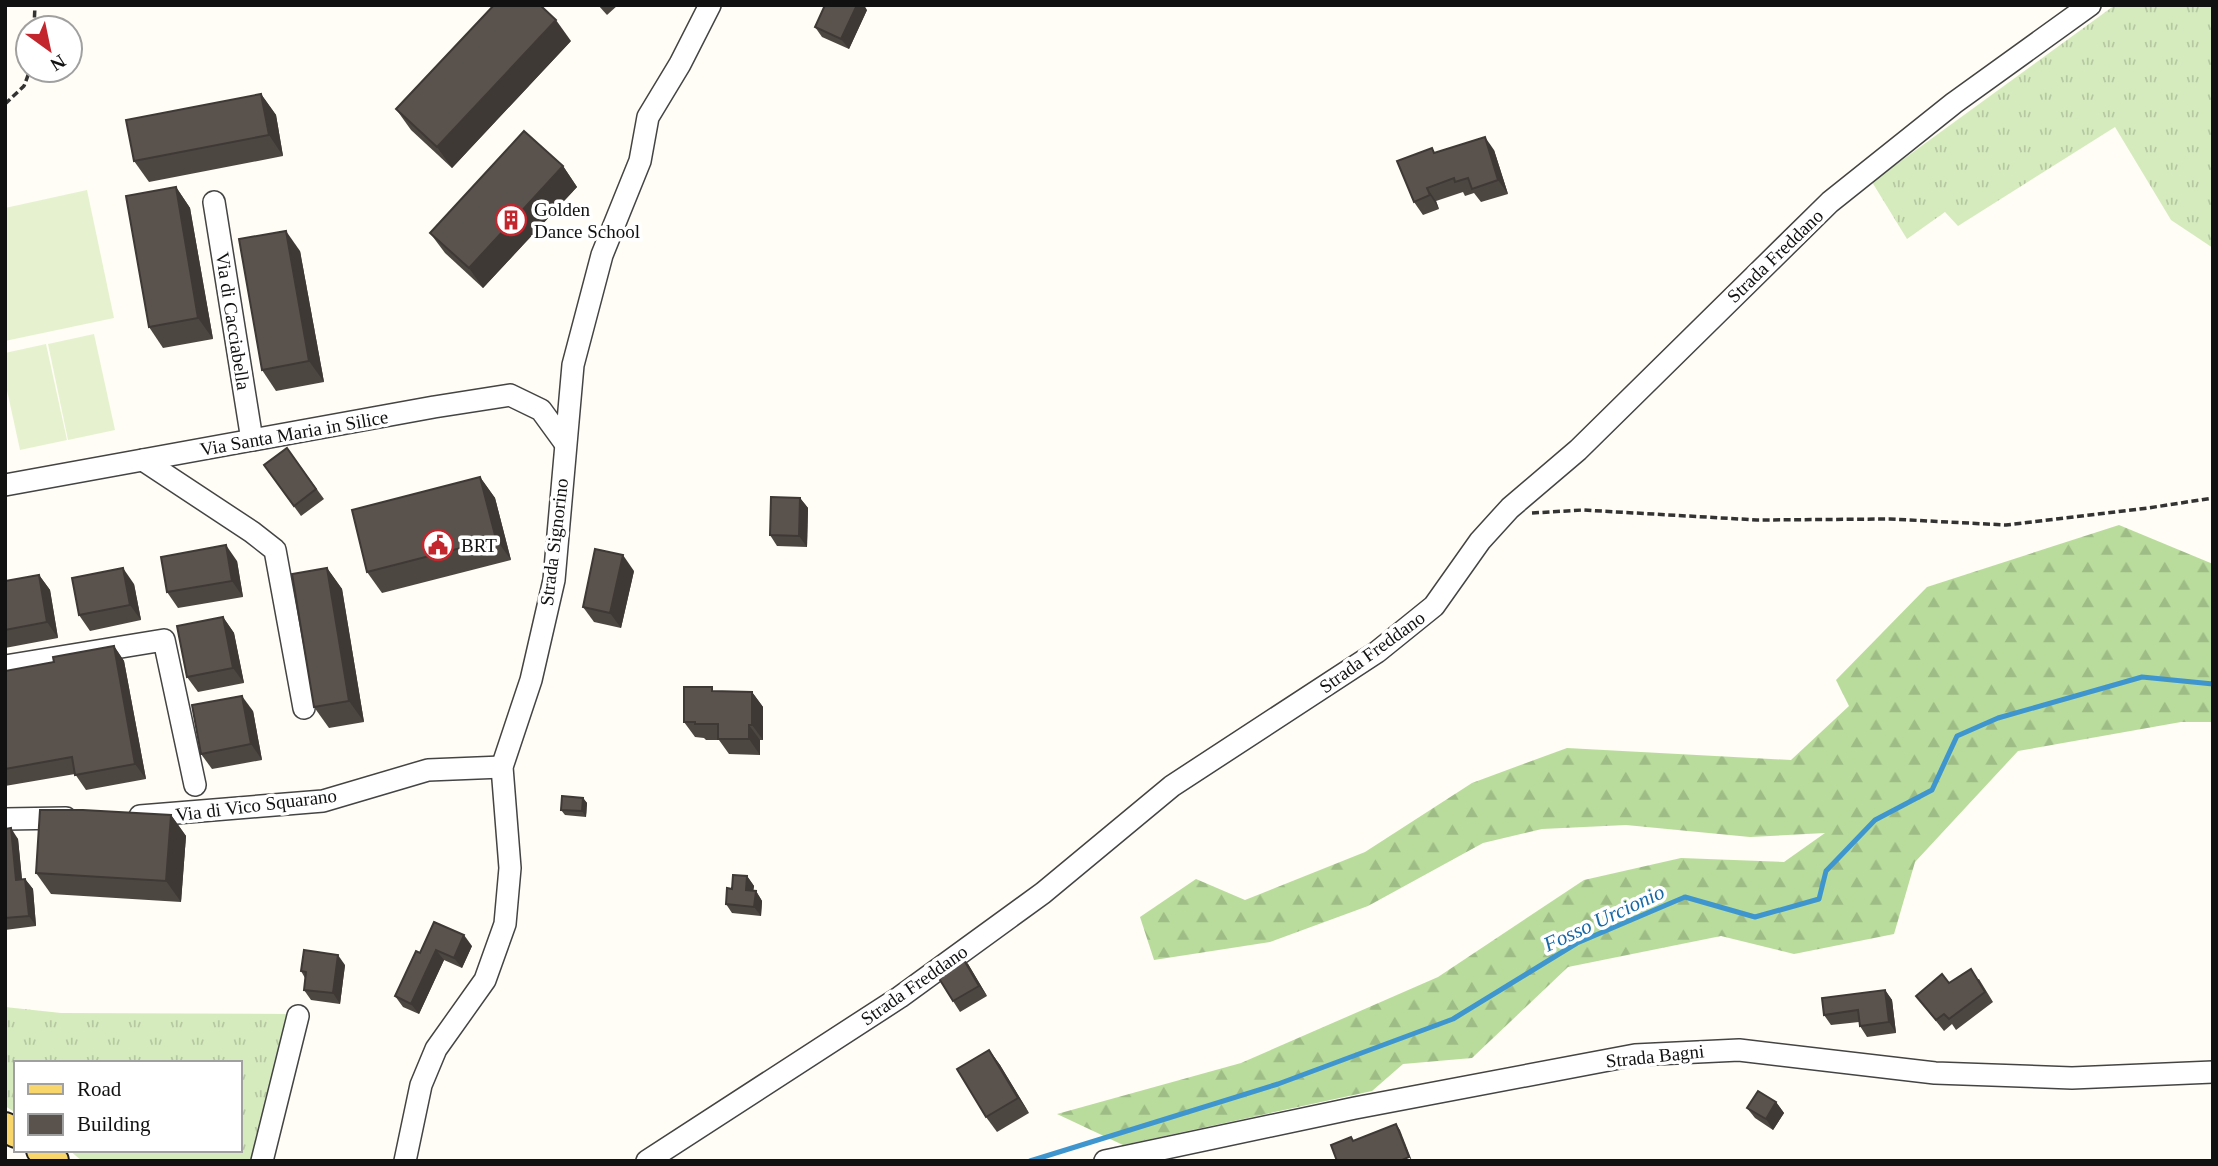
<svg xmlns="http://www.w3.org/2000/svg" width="2218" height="1166" font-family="'Times New Roman',serif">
  <defs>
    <pattern id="grass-tufts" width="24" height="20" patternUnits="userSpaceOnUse" patternTransform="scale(1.75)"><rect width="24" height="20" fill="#d5ebbd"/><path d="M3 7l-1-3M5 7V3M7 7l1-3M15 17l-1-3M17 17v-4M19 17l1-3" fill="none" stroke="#b6c8a1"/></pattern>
    <pattern id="forest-firs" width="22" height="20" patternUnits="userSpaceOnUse" patternTransform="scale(1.75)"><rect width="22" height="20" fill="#b9dc9c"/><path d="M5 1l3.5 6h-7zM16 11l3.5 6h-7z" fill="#9ebc85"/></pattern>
  </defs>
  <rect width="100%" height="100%" fill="#fffdf5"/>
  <g fill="url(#grass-tufts)">
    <path d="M2115,5H2213V248L2171,220L2115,127L1958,226L1945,212L1907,239L1872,182Z"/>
    <path d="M5,1007L61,1013L289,1014L253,1161H82L69,1150H240V1063H16V1113L5,1106Z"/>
  </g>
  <path fill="url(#forest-firs)" d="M2119,525L2213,564V722H2181L2018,751L1915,862L1894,934L1794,954L1721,936L1568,967L1472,1058L1403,1064L1372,1091L1123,1145L1057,1114L1241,1063L1438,977L1584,880L1681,858L1784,862L1825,833L1750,837L1626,825L1542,829L1483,843L1368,906L1270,942L1154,960L1140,917L1196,879L1245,900L1365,852L1472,783L1567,748L1791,760L1849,706L1836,680L1927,587Z"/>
  <g fill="#e6f2cf">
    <path d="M87,190L114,318L5,341V208Z"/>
    <path d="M94,334L115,430L68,440L48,344Z"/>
    <path d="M46,344L67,440L20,450L5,381V353Z"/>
  </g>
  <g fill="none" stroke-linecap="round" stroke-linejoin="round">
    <path stroke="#3f96cf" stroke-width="5" d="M1030,1161L1278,1084L1453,1019L1577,943L1685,897L1755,917L1819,899L1826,871L1875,820L1932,790L1957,736L1998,718L2142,677L2213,684"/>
    <g stroke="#444" stroke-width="24">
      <g id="minor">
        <path d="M214,202L252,440"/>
        <path d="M143,460L252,532L275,550L304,708"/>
        <path d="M5,485L434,407L510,395L541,410L565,443"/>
        <path d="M5,666L164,640L195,785"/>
        <path d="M140,816L323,801L428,770L502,767"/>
        <path d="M5,819L66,818"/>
        <path d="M262,1161L298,1016"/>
        <path d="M405,1161L421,1085L436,1049L485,980L505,924L510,868L502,767L531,680L554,580L573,365L602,255L640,161L648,117L680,64L710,5"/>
        <path d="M647,1161L900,997L1043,893L1172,786L1377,652L1434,606L1480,541L1510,508L1578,450L1830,202L1954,103L2090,5"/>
        <path d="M1105,1161L1355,1108L1635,1055L1739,1050L1935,1073L2072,1078L2213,1072"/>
      </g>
    </g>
    <g stroke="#222" stroke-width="32">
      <g id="major">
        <path d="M5,1127L16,1133"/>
        <path d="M41,1150L54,1161"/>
      </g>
    </g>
    <g stroke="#333" stroke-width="3.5" stroke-dasharray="7 3.5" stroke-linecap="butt">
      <path d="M34,28L35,5"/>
      <path d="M5,104L24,86L30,70"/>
      <path d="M1532,513L1583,510L1757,520L1890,519L2006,525L2148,508L2213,498"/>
    </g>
    <use href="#minor" stroke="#fff" stroke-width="21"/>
    <use href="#major" stroke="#f9d66b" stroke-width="28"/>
  </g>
  <g fill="#4d4742">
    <path d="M598,5H618L607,15Z"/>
    <path d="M867,10L849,49L822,37L815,27Z"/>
    <path d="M571,41L452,168L411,130L396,109Z"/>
    <path d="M261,94L276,115L283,156L149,182L134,161Z"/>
    <path d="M1432,148L1435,153L1494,150L1508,194L1481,202L1474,193L1465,196L1463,192L1436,201L1439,209L1423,215L1414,202Z"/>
    <path d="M563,166L577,187L483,288L445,253L430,233Z"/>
    <path d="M176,187L190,208L213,339L163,348L149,327Z"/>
    <path d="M300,251L324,382L276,391L262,370Z"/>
    <path d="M287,448L324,499L301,516L264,465Z"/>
    <path d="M480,477L495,498L511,560L382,593L367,572Z"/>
    <path d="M800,498L808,508L807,547L777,546L770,535Z"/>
    <path d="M237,561L243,597L178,608L167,592Z"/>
    <path d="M327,568L342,589L364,722L329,728L314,707Z"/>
    <path d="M634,571L621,628L594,622L583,607Z"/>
    <path d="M39,575L50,590L58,638L5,648V581Z"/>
    <path d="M134,584L141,620L90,631L79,615Z"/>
    <path d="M223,617L234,633L244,683L198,692L187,677Z"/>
    <path d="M114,646L124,661L146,779L86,790L75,774L5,786V671L54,662Z"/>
    <path d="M715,691L752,692L763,707V740H760V755L729,754L719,740H706L704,738L695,737L684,722Z"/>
    <path d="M253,711L262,760L212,769L201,754Z"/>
    <path d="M583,798L587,803L586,817L565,815L561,810Z"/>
    <path d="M171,815L186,836L181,902L51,894L36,873Z"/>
    <path d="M5,829L18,839L22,879H25L33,889L36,926L5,930Z"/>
    <path d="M747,876L754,886L753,891H756L762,901L761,916L732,913L726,904L732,889Z"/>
    <path d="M472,946L462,968L444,960L419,1014L403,1007L395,996L420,953Z"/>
    <path d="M968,964L987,996L960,1012L953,1001Z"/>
    <path d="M345,965L340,1004L311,1000L304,990L305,978L301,971Z"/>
    <path d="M1979,979L1993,1002L1956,1030L1952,1024L1944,1031L1916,996L1949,983Z"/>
    <path d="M1885,990L1892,1000L1896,1033L1867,1037L1860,1026L1859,1022L1831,1025L1824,1015Z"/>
    <path d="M989,1050L1000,1065L1029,1113L997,1132L986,1117Z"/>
    <path d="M1776,1102L1784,1113L1773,1130L1755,1118L1747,1108Z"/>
  </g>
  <g fill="#3f3936">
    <path d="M857,5H864L867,10L849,49L841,39Z"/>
    <path d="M556,20L571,41L452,168L437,147Z"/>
    <path d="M261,94L276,115L283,156L269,135Z"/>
    <path d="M1485,137L1494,150L1508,194L1498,180Z"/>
    <path d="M563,166L577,187L483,288L469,268Z"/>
    <path d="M176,187L190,208L213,339L198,318Z"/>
    <path d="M1427,188L1436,201L1439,209L1430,195Z"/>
    <path d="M286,231L300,251L324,382L309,361Z"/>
    <path d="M480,477L495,498L511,560L496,539Z"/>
    <path d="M800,498L808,508L807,547L799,536Z"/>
    <path d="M226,545L237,561L243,597L232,581Z"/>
    <path d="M623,555L634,571L621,628L610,613Z"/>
    <path d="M123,568L134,584L141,620L130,605Z"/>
    <path d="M327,568L342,589L364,722L349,701Z"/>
    <path d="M39,575L50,590L58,638L47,622Z"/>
    <path d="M223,617L234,633L244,683L233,668Z"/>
    <path d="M114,646L124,661L146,779L135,764Z"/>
    <path d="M752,692L763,707V740L752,725Z"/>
    <path d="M242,696L253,711L262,760L251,744Z"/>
    <path d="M749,725L760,740V755L749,739Z"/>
    <path d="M583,798L587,803L586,817L582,811Z"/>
    <path d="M171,815L186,836L181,902L166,881Z"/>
    <path d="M11,828L18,839L23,890L16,880Z"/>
    <path d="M747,876L754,886L752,899L746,890Z"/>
    <path d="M25,879L33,889L36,926L29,916Z"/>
    <path d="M756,891L762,901L761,916L754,907Z"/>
    <path d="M464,935L472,946L462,968L454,958Z"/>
    <path d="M436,950L444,960L419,1014L411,1004Z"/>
    <path d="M960,953L968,964L987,996L979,986Z"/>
    <path d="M338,955L345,965L340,1004L333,993Z"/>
    <path d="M1885,990L1892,1000L1896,1033L1889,1022Z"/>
    <path d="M989,1050L1000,1065L1029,1113L1018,1098Z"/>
    <path d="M1776,1102L1784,1113L1773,1130L1766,1119Z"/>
    <path d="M1396,1124L1400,1130L1412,1161L1409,1157Z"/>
  </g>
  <g fill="#5a524d" stroke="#3f3936" stroke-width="2">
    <path d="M494,5H540L556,20L437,147L396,109Z"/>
    <path d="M825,5H857L841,39L815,27Z"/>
    <path d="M261,94L269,135L134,161L126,120Z"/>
    <path d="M524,131L563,166L469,268L430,233Z"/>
    <path d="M1485,137L1498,180L1472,189L1468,178L1455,182L1454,178L1427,188L1430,195L1414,202L1397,161L1432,148L1434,153Z"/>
    <path d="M176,187L198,318L149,327L126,196Z"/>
    <path d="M286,231L309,361L262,370L239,239Z"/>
    <path d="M287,448L316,489L294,506L264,465Z"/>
    <path d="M480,477L496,539L367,572L352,510Z"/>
    <path d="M771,497L800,498L799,536L770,535Z"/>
    <path d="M226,545L232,581L167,592L161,557Z"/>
    <path d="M595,549L623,555L610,613L583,607Z"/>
    <path d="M123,568L130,605L79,615L72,578Z"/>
    <path d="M327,568L349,701L314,707L292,574Z"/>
    <path d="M39,575L47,622L5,630V581Z"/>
    <path d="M223,617L233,668L187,677L177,626Z"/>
    <path d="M114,646L135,764L75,775L72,757L5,769V671L54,662L53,657Z"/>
    <path d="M684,687H712V691L752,692V725H749V739H718V724H695V722H684Z"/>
    <path d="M242,696L251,744L201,754L192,705Z"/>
    <path d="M562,796L583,798L582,811L561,810Z"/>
    <path d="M40,810H83L171,815L166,881L36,873Z"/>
    <path d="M11,828L16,880L25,879L29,916L5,918V829Z"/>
    <path d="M733,875L747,876L746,890L756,891L754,907L726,904L727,888L732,889Z"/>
    <path d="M434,922L464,935L454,958L436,950L411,1004L395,996L416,951L420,953Z"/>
    <path d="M304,950L338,955L333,993L304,990L306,972L301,971Z"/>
    <path d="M960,953L979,986L953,1001L935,972Z"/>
    <path d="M1971,969L1985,992L1949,1019L1944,1014L1936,1020L1916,996L1942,974L1949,983Z"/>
    <path d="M1885,990L1889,1022L1860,1026L1858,1010L1824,1015L1822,998Z"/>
    <path d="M989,1050L1018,1098L986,1117L957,1069Z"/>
    <path d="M1758,1091L1776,1102L1766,1119L1747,1108Z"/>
    <path d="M1396,1124L1409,1157L1400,1161H1337L1331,1145L1351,1137L1353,1141Z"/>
  </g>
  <defs>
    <g id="building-ring" transform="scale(1.575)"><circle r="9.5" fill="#fff" stroke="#c4262e" stroke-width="1.5"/><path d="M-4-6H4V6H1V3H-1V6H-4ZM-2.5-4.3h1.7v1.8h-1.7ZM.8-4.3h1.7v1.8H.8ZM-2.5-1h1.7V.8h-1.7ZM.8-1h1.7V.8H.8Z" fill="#c4262e"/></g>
    <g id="civic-ring" transform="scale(1.575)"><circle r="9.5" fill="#fff" stroke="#c4262e" stroke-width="1.5"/><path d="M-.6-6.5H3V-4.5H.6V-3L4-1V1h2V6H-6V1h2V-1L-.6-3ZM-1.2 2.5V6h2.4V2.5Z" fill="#c4262e"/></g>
  </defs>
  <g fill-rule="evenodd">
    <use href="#building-ring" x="511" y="220"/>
    <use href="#civic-ring" x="438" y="545"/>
  </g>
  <g text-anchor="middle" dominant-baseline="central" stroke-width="7" stroke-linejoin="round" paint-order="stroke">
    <g font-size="19" fill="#111" stroke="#fff" text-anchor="start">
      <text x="534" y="209">Golden<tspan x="534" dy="22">Dance School</tspan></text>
      <text x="461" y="545">BRT</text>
    </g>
    <g font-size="19" fill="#111" stroke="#fff">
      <text transform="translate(1775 256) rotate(-44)">Strada Freddano</text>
      <text transform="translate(233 321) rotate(81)">Via di Cacciabella</text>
      <text transform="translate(294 433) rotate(-10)">Via Santa Maria in Silice</text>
      <text transform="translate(554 542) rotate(-83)">Strada Signorino</text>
      <text transform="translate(1372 652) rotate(-36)">Strada Freddano</text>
      <text transform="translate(256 805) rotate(-7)">Via di Vico Squarano</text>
      <text transform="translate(914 985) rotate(-35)">Strada Freddano</text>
      <text transform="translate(1655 1056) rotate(-6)">Strada Bagni</text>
    </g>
    <g font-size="21" font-style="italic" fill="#1768a6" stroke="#fff">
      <text transform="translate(1604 918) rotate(-25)">Fosso Urcionio</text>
    </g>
  </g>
  <rect width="2218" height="1166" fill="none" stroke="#111111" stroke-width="14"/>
  <rect x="14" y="1061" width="228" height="91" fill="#ffffff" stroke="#a0a0a0" stroke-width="2"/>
  <rect x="28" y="1084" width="35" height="10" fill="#f9d66b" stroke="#a0a0a0" stroke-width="2"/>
  <text x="77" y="1096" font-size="21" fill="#111111">Road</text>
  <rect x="28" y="1114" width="35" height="21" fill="#5a524d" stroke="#a0a0a0" stroke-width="2"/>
  <text x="77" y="1131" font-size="21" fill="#111111">Building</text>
  <g transform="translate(49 49) rotate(147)"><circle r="33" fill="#ffffff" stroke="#a0a0a0" stroke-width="2"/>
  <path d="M0-5L12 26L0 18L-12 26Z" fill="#c4262e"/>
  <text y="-10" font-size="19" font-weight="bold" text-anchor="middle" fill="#111111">N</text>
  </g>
</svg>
